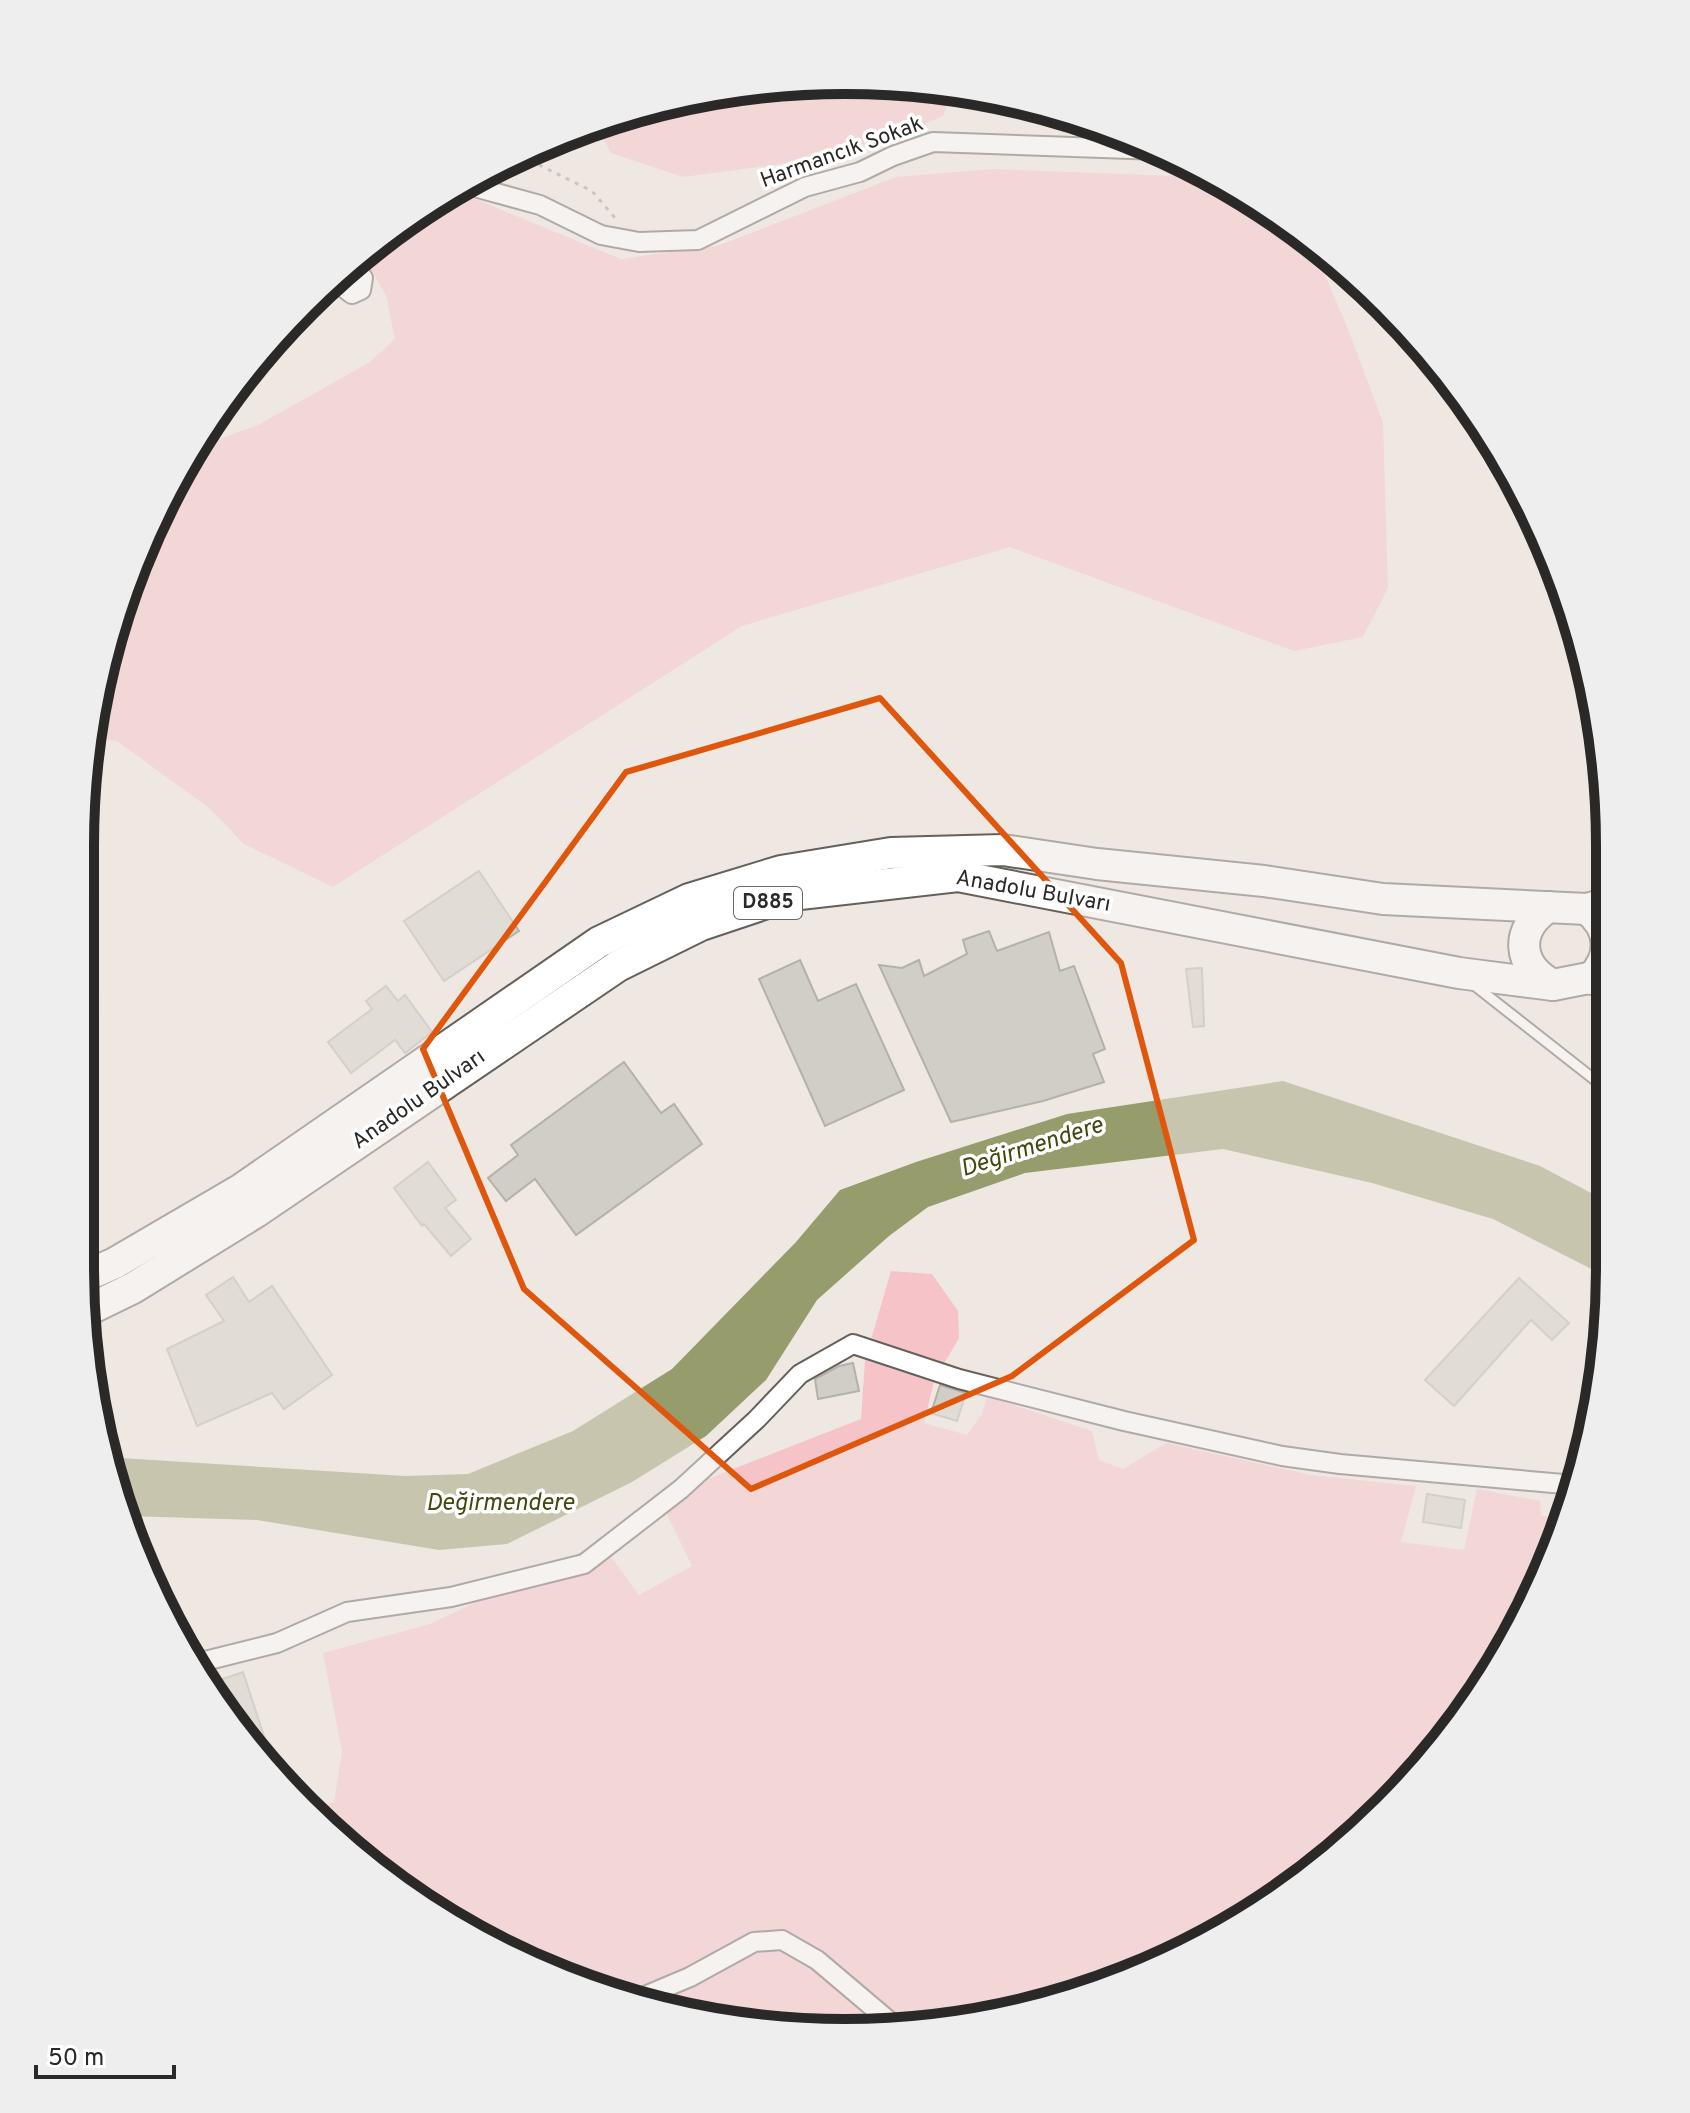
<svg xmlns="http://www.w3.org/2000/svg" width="1690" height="2113" font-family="Overpass,sans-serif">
  <rect width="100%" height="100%" fill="#efe8e2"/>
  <g fill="#f6c3c8">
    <path d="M895,82L953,91L943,116L905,133L795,162L683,177L611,153L594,123L746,86Z"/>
    <path d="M982,96L1043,106L1082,121L991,113Z"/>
    <path d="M993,169L1175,176L1315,252L1348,329L1383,422L1388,588L1363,637L1294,651L1010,547L742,626L333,887L244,844L209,808L117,741L93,738L121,599L182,463L192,449L258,425L370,362L395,339L386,295L366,262L453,190L621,259L717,246L896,177Z"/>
    <path d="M891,1271L932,1274L958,1311L959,1338L934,1381L924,1423L967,1435L982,1414L987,1396L1092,1431L1099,1460L1123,1469L1166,1443L1311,1475L1416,1486L1401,1542L1464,1550L1477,1489L1540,1501L1541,1516L1565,1517L1552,1561L1481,1693L1350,1843L1227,1931L1043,2007L845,2033L647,2007L462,1930L307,1811L334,1802L342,1752L323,1653L430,1624L601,1543L639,1595L692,1566L659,1498L861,1419L865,1360Z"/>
  </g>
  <path fill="#979c6d" d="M1283,1081L1540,1166L1610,1203L1609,1278L1493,1219L1372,1183L1223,1149L1025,1173L928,1207L889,1236L817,1300L766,1380L706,1436L632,1482L507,1544L439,1550L257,1520L127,1516L106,1466L105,1457L405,1476L468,1474L573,1431L672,1369L796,1242L840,1190L916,1162L1067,1114Z"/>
  <g fill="#d1cec7" stroke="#b4b1aa" stroke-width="2">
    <path d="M479,871L519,931L444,981L404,921Z"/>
    <path d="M989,931L997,951L1049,932L1060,971L1074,966L1105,1049L1093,1054L1104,1082L1043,1101L951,1122L879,965L902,968L919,960L924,976L967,954L963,940Z"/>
    <path d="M800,960L818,1001L856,984L904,1090L825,1126L759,979Z"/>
    <path d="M1202,968L1204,1026L1193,1027L1186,969Z"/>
    <path d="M386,986L398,1001L405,995L432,1032L405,1053L395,1040L351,1073L328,1042L372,1009L366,1001Z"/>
    <path d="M624,1062L661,1113L674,1104L702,1144L576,1235L535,1179L506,1201L488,1178L518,1155L511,1145Z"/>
    <path d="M428,1162L456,1200L445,1208L471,1239L451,1256L424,1224L422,1226L394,1188Z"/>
    <path d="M233,1277L249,1302L272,1286L332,1375L284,1409L272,1393L197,1426L167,1349L224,1321L206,1295Z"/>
    <path d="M1519,1278L1569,1323L1552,1340L1531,1320L1454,1406L1425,1380Z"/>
    <path d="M853,1363L859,1391L818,1399L815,1379L839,1366Z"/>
    <path d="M940,1385L966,1393L957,1421L931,1413Z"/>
    <path d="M1427,1494L1465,1500L1461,1528L1423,1522Z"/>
    <path d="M243,1672L265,1739L253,1743L208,1684Z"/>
  </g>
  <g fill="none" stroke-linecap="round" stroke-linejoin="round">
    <g stroke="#65605b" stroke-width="13">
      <path id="service" d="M1474,985L1609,1091"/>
    </g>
    <g stroke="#65605b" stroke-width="22">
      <g id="minor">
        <path d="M465,181L478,188L540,205L601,235L639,242L698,240L805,187L860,172L893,156L933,142L1159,150"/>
        <path d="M339,284L352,294L361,290L363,278L357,269"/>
        <path d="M193,1664L277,1643L347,1612L451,1597L584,1564L681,1489L757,1419L800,1374L853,1344L959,1379L1124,1421L1282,1456L1340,1464L1575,1485"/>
        <path d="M633,2001L690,1977L754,1942L782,1940L817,1960L895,2026"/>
      </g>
    </g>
    <g stroke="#65605b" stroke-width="34">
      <g id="trunk">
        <path d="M1548,907C1514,930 1517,966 1553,985"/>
        <path d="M1587,909C1612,929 1613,956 1591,979"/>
        <path d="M81,1278L115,1263L240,1190L599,942L689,899L781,871L891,853L1003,850L1097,864L1264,881L1383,899L1587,909L1609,903"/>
        <path d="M86,1311L133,1288L256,1212L618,966L701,925L791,895L958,876L1459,973L1553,985L1609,974"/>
      </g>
    </g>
    <path stroke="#a19c97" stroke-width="3" stroke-dasharray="4 6" stroke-linecap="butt" d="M521,156L592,191L616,219"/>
    <use href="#service" stroke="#fff" stroke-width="9"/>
    <use href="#minor" stroke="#fff" stroke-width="18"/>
    <use href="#trunk" stroke="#fff" stroke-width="30"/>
  </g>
  <path d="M0 0H1690V2113H0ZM880,698L1121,963L1194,1240L1012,1376L751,1489L524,1289L423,1049L626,772Z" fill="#efe8e2" fill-opacity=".55" fill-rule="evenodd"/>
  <path fill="none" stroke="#df570d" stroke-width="6" stroke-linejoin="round" d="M880,698L1121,963L1194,1240L1012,1376L751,1489L524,1289L423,1049L626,772Z"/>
  <g text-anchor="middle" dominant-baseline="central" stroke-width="7" stroke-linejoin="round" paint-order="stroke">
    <rect fill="#fff" stroke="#6b6968" stroke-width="2" x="734" y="887" width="68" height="32" rx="6"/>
    <g font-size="20" font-weight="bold" fill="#2b2927">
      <text x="768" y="903">D885</text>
    </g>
    <g font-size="22" fill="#2b2927" stroke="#fff">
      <text transform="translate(842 153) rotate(-20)">Harmancık Sokak</text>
      <text transform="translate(1033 892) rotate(10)">Anadolu Bulvarı</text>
      <text transform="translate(419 1100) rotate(-35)">Anadolu Bulvarı</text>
    </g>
    <g font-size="24" font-style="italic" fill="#43480f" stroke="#fff">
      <text transform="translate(1032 1148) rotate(-18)">Değirmendere</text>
      <text x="500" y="1504">Değirmendere</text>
    </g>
  </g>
  <path d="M0 0H1690V2113H0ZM845 94H845A751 751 0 0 1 1596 845V1268A751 751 0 0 1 845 2019H845A751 751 0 0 1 94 1268V845A751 751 0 0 1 845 94Z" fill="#eee" fill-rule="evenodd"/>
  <path fill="none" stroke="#2b2927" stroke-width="10" d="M845 94H845A751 751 0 0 1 1596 845V1268A751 751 0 0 1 845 2019H845A751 751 0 0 1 94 1268V845A751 751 0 0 1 845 94Z"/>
  <path d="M36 2065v12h138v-12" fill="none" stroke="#2b2927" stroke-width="4"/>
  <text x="48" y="2065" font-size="24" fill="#2b2927" stroke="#ffffff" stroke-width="6" paint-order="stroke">50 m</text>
</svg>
